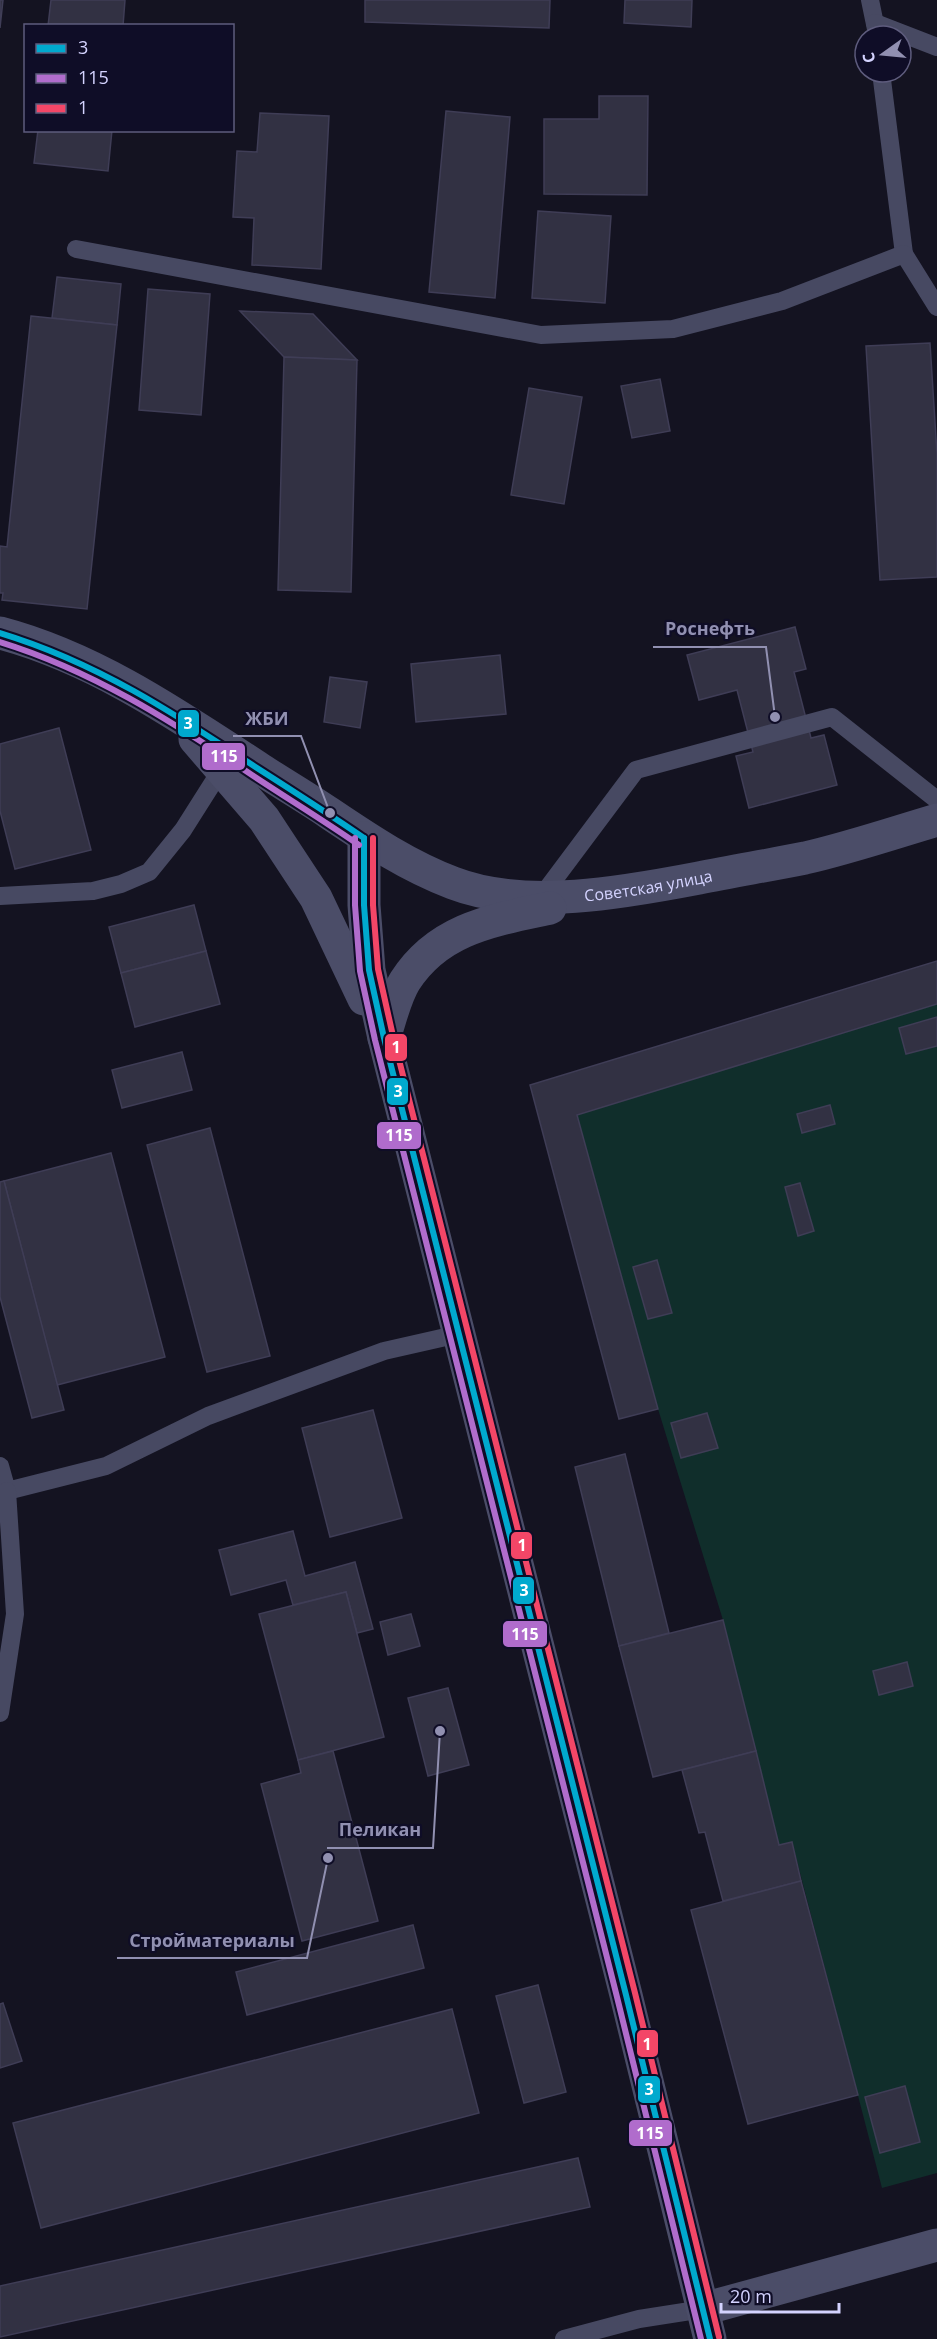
<svg xmlns="http://www.w3.org/2000/svg" width="937" height="2339" font-family="'Open Sans',sans-serif">
  <rect width="100%" height="100%" fill="#141321"/>
  <path fill="#102e2b" d="M937,1004V2173L882,2188L792,1842L779,1845L723,1620L658,1409L577,1115Z"/>
  <g fill="#323143" stroke="#3f3d56" stroke-width="1.5">
    <path d="M0,0H3L0,28Z"/>
    <path d="M51,0H125L123,26H48Z"/>
    <path d="M365,0H550L549,28L365,22Z"/>
    <path d="M625,0H692L691,27L624,23Z"/>
    <path d="M599,96H648L647,195L544,194V119H599Z"/>
    <path d="M446,111L510,117L495,298L429,292Z"/>
    <path d="M260,113L329,116L321,269L252,265L254,218L233,217L237,151L257,152Z"/>
    <path d="M38,130H112L108,171L34,163Z"/>
    <path d="M538,211L611,216L605,303L532,298Z"/>
    <path d="M57,277L121,284L117,325L52,318Z"/>
    <path d="M148,289L210,294L201,415L139,410Z"/>
    <path d="M240,311L313,314L357,360L284,357Z"/>
    <path d="M31,316L117,325L87,609L2,600L3,593H0V546L7,547Z"/>
    <path d="M930,343L937,454V577L880,580L866,346Z"/>
    <path d="M284,357L357,360L351,592L278,590Z"/>
    <path d="M660,379L670,431L632,438L621,386Z"/>
    <path d="M529,388L582,397L564,504L511,495Z"/>
    <path d="M795,627L806,669L794,672L811,738L824,735L837,785L749,808L736,756L753,752L737,690L699,700L687,655Z"/>
    <path d="M500,655L506,714L416,722L411,664Z"/>
    <path d="M330,677L367,682L360,728L324,722Z"/>
    <path d="M59,728L91,850L15,869L0,811V744Z"/>
    <path d="M194,905L206,951L121,973L109,927Z"/>
    <path d="M206,951L220,1004L135,1027L121,973Z"/>
    <path d="M937,961V1004L577,1115L658,1409L619,1419L530,1085Z"/>
    <path d="M937,1017V1046L906,1054L899,1028Z"/>
    <path d="M182,1052L192,1090L122,1108L112,1070Z"/>
    <path d="M830,1105L835,1124L802,1133L797,1114Z"/>
    <path d="M210,1128L270,1356L207,1372L147,1145Z"/>
    <path d="M111,1153L165,1357L57,1385L4,1181Z"/>
    <path d="M4,1181L64,1410L32,1418L0,1297V1182Z"/>
    <path d="M800,1183L814,1231L798,1236L785,1187Z"/>
    <path d="M657,1260L672,1313L648,1319L633,1267Z"/>
    <path d="M373,1410L402,1518L330,1537L302,1428Z"/>
    <path d="M707,1413L718,1448L681,1458L671,1423Z"/>
    <path d="M625,1454L669,1633L619,1646L575,1467Z"/>
    <path d="M293,1531L305,1576L355,1562L373,1629L357,1633L346,1592L293,1605L286,1580L231,1595L219,1550Z"/>
    <path d="M346,1592L384,1737L298,1760L259,1614Z"/>
    <path d="M411,1614L420,1646L388,1655L380,1622Z"/>
    <path d="M723,1620L756,1751L653,1777L619,1646Z"/>
    <path d="M907,1662L913,1686L879,1695L873,1671Z"/>
    <path d="M448,1688L469,1765L428,1776L408,1698Z"/>
    <path d="M333,1751L378,1921L302,1941L261,1784L301,1773L298,1760Z"/>
    <path d="M756,1751L779,1845L792,1842L801,1881L723,1901L705,1832L699,1833L682,1770Z"/>
    <path d="M801,1881L858,2095L748,2124L691,1910Z"/>
    <path d="M413,1925L424,1968L247,2015L236,1972Z"/>
    <path d="M538,1985L566,2092L524,2103L496,1996Z"/>
    <path d="M3,2003L22,2061L0,2068V2004Z"/>
    <path d="M452,2009L479,2113L41,2228L13,2123Z"/>
    <path d="M905,2086L920,2142L880,2153L865,2097Z"/>
    <path d="M578,2158L590,2207L0,2337V2286Z"/>
  </g>
  <g fill="none" stroke-linecap="round" stroke-linejoin="round">
    <g stroke="#474962" stroke-width="18">
      <path d="M870,0L877,34"/>
      <path d="M875,23L937,47"/>
      <path d="M881,72L904,254"/>
      <path d="M76,249L541,335L673,329L782,301L904,254L937,307"/>
      <path d="M0,896L93,891L121,884L149,872L183,830L221,770"/>
      <path d="M541,897L636,770L832,717L937,800"/>
      <path d="M0,1466L7,1491L106,1466L208,1416L384,1351L459,1334"/>
      <path d="M0,1713L15,1614L7,1491"/>
      <path d="M564,2339L639,2319L703,2309"/>
    </g>
    <g stroke="#4b4d68" stroke-width="33">
      <path id="s1" d="M0,633C95,658 179,716 260,769C283,784 307,798 329,813C369,840 408,866 453,883C525,911 626,892 699,878C734,871 770,865 805,858C849,848 893,833 937,820"/>
      <path d="M195,739L264,819L316,898L364,999"/>
      <path d="M364,838V905L369,970L384,1038L626,1995L710,2339"/>
      <path d="M384,1038C390,1021 395,997 405,981C439,928 494,920 550,908"/>
      <path d="M703,2309L937,2245"/>
    </g>
    <g stroke="#0f0d27" stroke-width="10">
      <g id="bus-1">
        <path d="M0,633C96,662 174,713 257,768C293,791 329,814 364,838"/>
        <path d="M364,838V905L369,970L384,1038L626,1995L710,2339"/>
      </g>
    </g>
    <g stroke="#0f0d27" stroke-width="10">
      <g id="bus-2">
        <path d="M0,642C91,670 170,720 249,773C285,797 323,820 359,845"/>
        <path d="M355,838V905L360,971L375,1040L617,1997L701,2339"/>
      </g>
    </g>
    <g stroke="#0f0d27" stroke-width="10">
      <path id="bus-3" d="M373,838V905L378,969L393,1036L635,1993L719,2337"/>
    </g>
    <use href="#bus-1" stroke="#00a9ce" stroke-width="6"/>
    <use href="#bus-2" stroke="#b06ccc" stroke-width="6"/>
    <use href="#bus-3" stroke="#f34667" stroke-width="6"/>
  </g>
  <g text-anchor="middle" dominant-baseline="central" stroke-width="4.5" stroke-linejoin="round" paint-order="stroke">
    <g font-size="16" fill="#d4d3ff" stroke="#0f0d27">
      <text stroke="none"><textPath href="#s1" startOffset="717">Советская улица</textPath></text>
    </g>
  </g>
  <path fill="none" stroke="#9190b1" stroke-width="2" d="M775 717L766 647H653M330 813L301 736H233M440 1731L433 1848H327M328 1858L307 1958H117"/>
  <g fill="#9190b1" stroke="#0f0d27" stroke-width="2">
    <circle cx="775" cy="717" r="6"/>
    <circle cx="330" cy="813" r="6"/>
    <circle cx="440" cy="1731" r="6"/>
    <circle cx="328" cy="1858" r="6"/>
  </g>
  <g font-size="18" text-anchor="middle" font-weight="bold" fill="#9190b1" stroke="#0f0d27" stroke-width="4.5" stroke-linejoin="round" paint-order="stroke">
    <text x="710" y="635">Роснефть</text>
    <text x="267" y="725">ЖБИ</text>
    <text x="380" y="1836">Пеликан</text>
    <text x="212" y="1947">Стройматериалы</text>
  </g>
  <g stroke="#0f0d27" stroke-width="2">
    <rect x="177" y="709" width="23" height="29" rx="6" fill="#00a9ce"/>
    <rect x="201" y="742" width="45" height="29" rx="6" fill="#b06ccc"/>
    <rect x="384" y="1033" width="24" height="29" rx="6" fill="#f34667"/>
    <rect x="386" y="1077" width="23" height="29" rx="6" fill="#00a9ce"/>
    <rect x="376" y="1121" width="46" height="29" rx="6" fill="#b06ccc"/>
    <rect x="510" y="1531" width="23" height="29" rx="6" fill="#f34667"/>
    <rect x="512" y="1576" width="23" height="29" rx="6" fill="#00a9ce"/>
    <rect x="502" y="1620" width="46" height="28" rx="6" fill="#b06ccc"/>
    <rect x="636" y="2029" width="23" height="29" rx="6" fill="#f34667"/>
    <rect x="637" y="2075" width="24" height="29" rx="6" fill="#00a9ce"/>
    <rect x="628" y="2119" width="45" height="28" rx="6" fill="#b06ccc"/>
  </g>
  <g font-size="16" text-anchor="middle" font-weight="bold" fill="#fff">
    <text x="188" y="729">3</text>
    <text x="224" y="762">115</text>
    <text x="396" y="1053">1</text>
    <text x="398" y="1097">3</text>
    <text x="399" y="1141">115</text>
    <text x="522" y="1551">1</text>
    <text x="524" y="1596">3</text>
    <text x="525" y="1640">115</text>
    <text x="647" y="2050">1</text>
    <text x="649" y="2095">3</text>
    <text x="650" y="2139">115</text>
  </g>
  <rect x="24" y="24" width="210" height="108" fill="#0f0d27" stroke="#5e5c7d" stroke-width="1.5"/>
  <rect x="36" y="44" width="30" height="9" fill="#00a9ce" stroke="#5e5c7d" stroke-width="1.5"/>
  <text x="78" y="54" font-size="18" fill="#d4d3ff">3</text>
  <rect x="36" y="74" width="30" height="9" fill="#b06ccc" stroke="#5e5c7d" stroke-width="1.5"/>
  <text x="78" y="84" font-size="18" fill="#d4d3ff">115</text>
  <rect x="36" y="104" width="30" height="9" fill="#f34667" stroke="#5e5c7d" stroke-width="1.5"/>
  <text x="78" y="114" font-size="18" fill="#d4d3ff">1</text>
  <g transform="translate(883 54) rotate(255)"><circle r="28" fill="#0f0d27" stroke="#5e5c7d" stroke-width="1.5"/>
  <path d="M0-4.5L10 22L0 15L-10 22Z" fill="#9190b1"/>
  <text y="-9" font-size="16" font-weight="bold" text-anchor="middle" fill="#d4d3ff">С</text>
  </g>
  <path d="M721 2303v9h118v-9" fill="none" stroke="#d4d3ff" stroke-width="3"/>
  <text x="730" y="2303" font-size="18" fill="#d4d3ff" stroke="#0f0d27" stroke-width="4.5" paint-order="stroke">20 m</text>
</svg>
